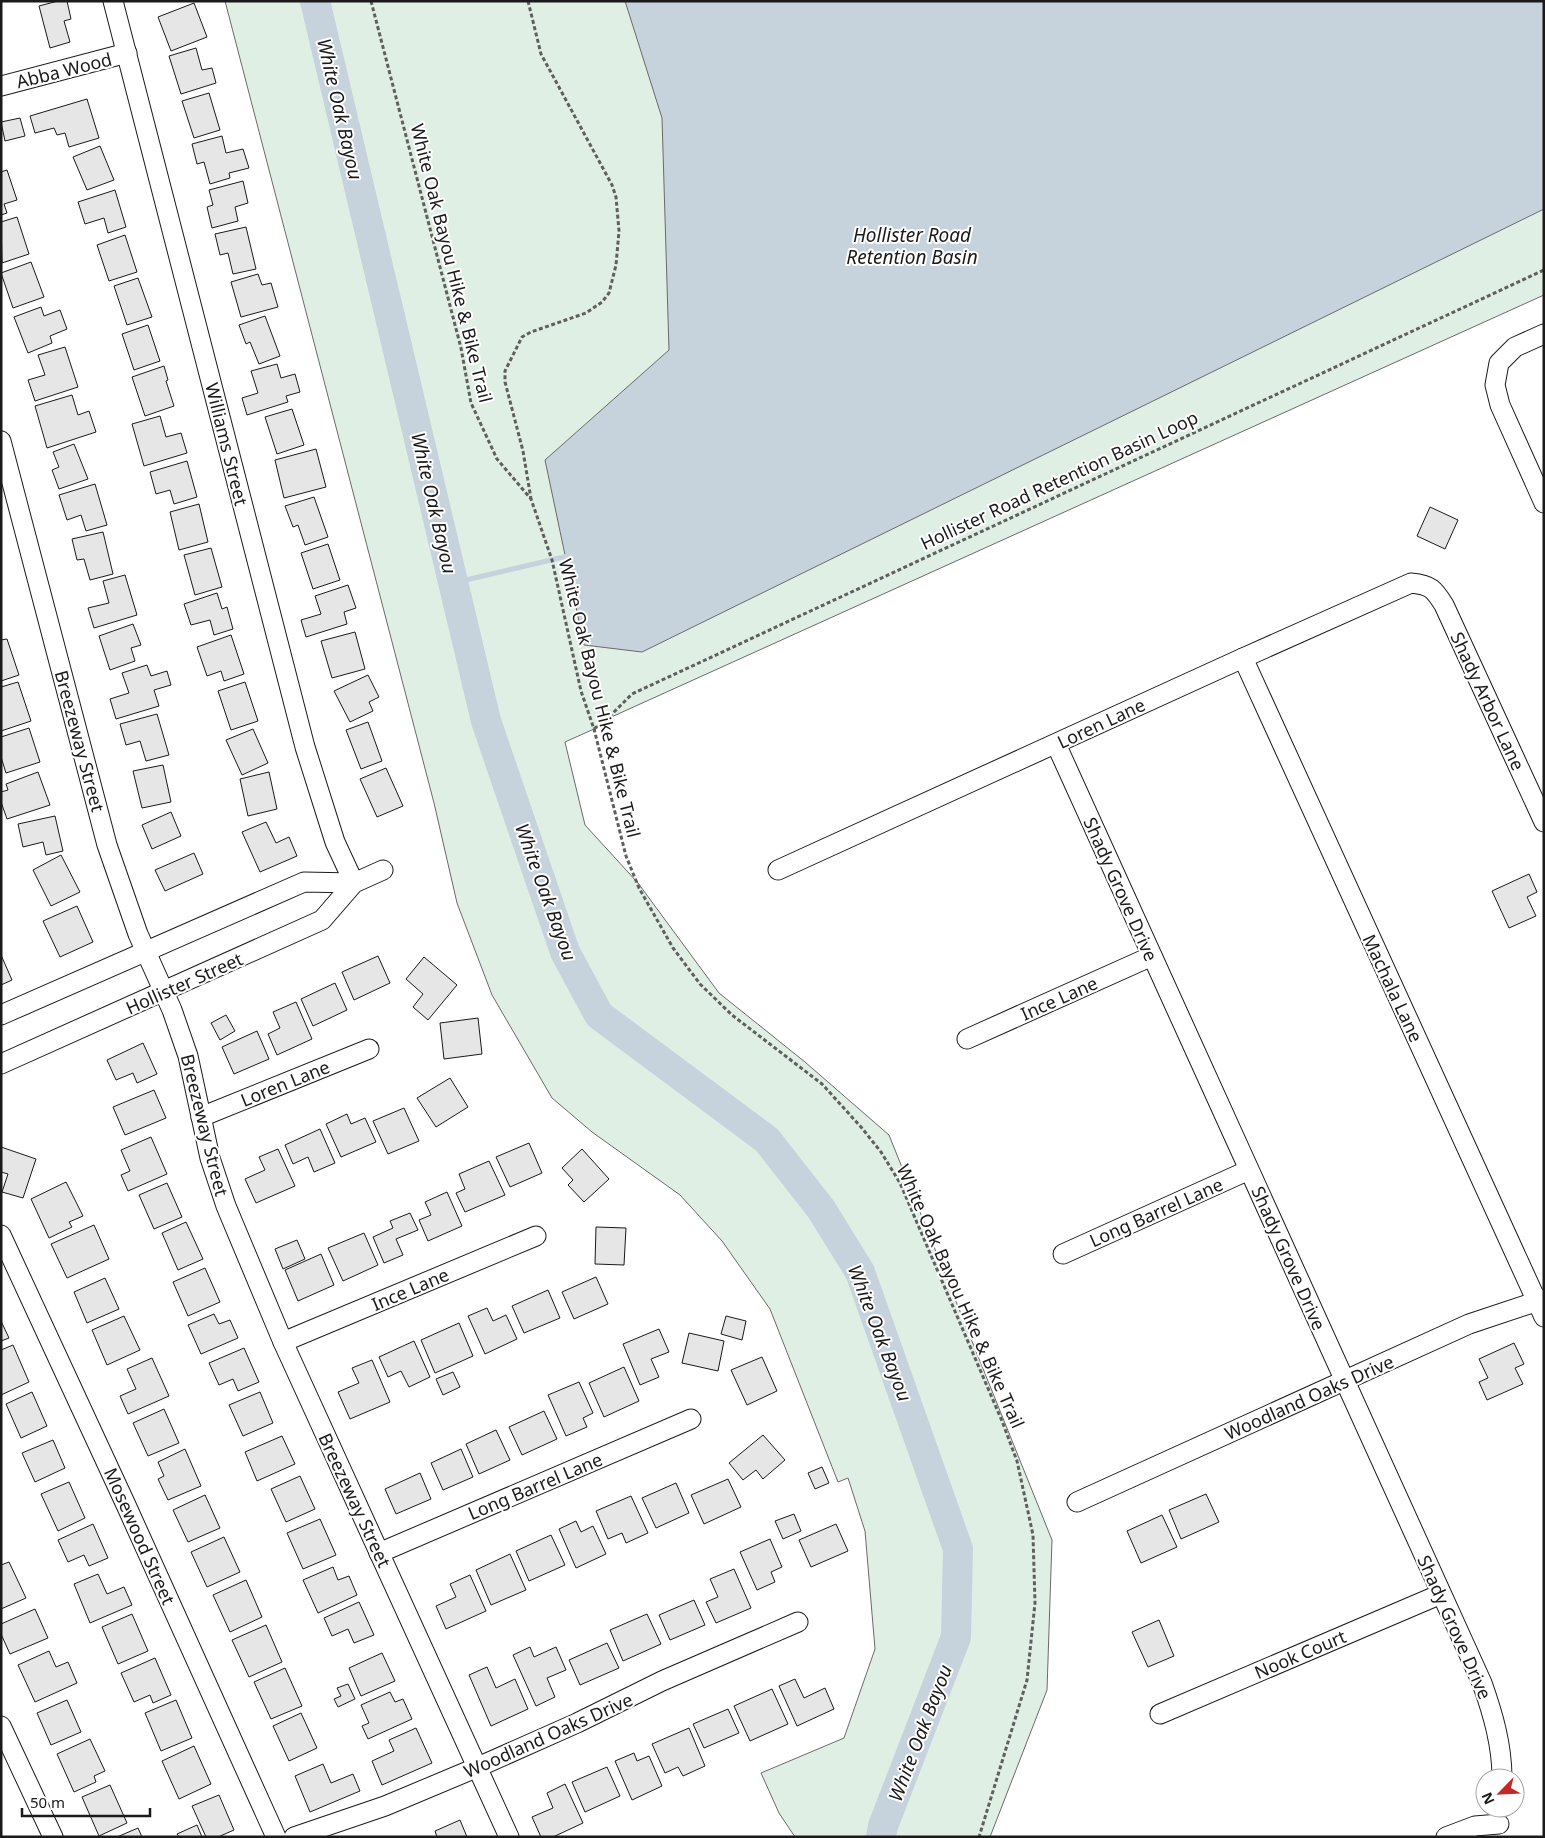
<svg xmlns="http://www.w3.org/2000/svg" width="1545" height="1838" font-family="'Noto Sans',sans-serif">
  <rect width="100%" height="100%" fill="#fff"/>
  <path fill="#e0efe3" stroke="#6a6a6a" d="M225,1H1544V295L607,719L594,729L565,742L585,825L638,883L719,993L805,1062L889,1135L1052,1540L1047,1690L990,1837H795L779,1813L761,1773L844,1738L875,1649L865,1531L848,1478L838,1482L770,1309L722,1241L680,1195L592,1132L552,1098L492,995L457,903L434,803Z"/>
  <path fill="#c6d2dc" stroke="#6a6a6a" d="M625,1H1544V209L642,652L584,645L545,460L669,350L662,118Z"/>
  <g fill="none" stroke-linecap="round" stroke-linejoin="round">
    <path stroke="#c6d2dc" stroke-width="5" d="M453,583L572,555"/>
    <path stroke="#c6d2dc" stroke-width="30" d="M315,1L486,721L565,952L599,1015L767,1140L821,1209L860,1272L958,1549L956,1637L883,1826L881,1837"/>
  </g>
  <g fill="#e6e6e6" stroke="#1a1a1a">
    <path d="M58,1H67L71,19L64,21L70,42L50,48L39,6Z"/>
    <path d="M194,3L207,37L171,51L158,17Z"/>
    <path d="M196,48L202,70L212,68L216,83L181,94L169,56Z"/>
    <path d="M209,93L220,130L194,138L182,101Z"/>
    <path d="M87,99L99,138L69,147L65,133L57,135L54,128L35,133L30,116Z"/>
    <path d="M20,118L25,136L5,141L1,122Z"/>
    <path d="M222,136L226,153L243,149L249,168L229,173L230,178L210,184L204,162L197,164L192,144Z"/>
    <path d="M100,146L114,180L87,190L73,157Z"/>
    <path d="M7,170L17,200L4,204L7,213L1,215V172Z"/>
    <path d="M243,181L248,203L235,207L238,221L212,228L207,207L213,205L209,190Z"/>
    <path d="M115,190L126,227L108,233L104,218L85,224L78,202Z"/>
    <path d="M17,217L29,254L2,263L1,222Z"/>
    <path d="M246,227L256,269L233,274L228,253L220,255L215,234Z"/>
    <path d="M125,235L137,272L109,281L97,245Z"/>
    <path d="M31,262L44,297L13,308L1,273Z"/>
    <path d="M258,274L262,285L271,283L278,307L241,317L231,282Z"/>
    <path d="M138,278L152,317L127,325L114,286Z"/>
    <path d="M41,307L44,316L60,310L67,329L50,336L52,343L28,353L14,317Z"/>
    <path d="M265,316L280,356L259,364L250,342L246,344L239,325Z"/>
    <path d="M148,325L160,361L134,370L122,334Z"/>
    <path d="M65,347L78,387L35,401L28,380L45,375L38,355Z"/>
    <path d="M277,364L281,378L295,374L300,392L286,396L288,402L247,415L242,398L258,393L251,371Z"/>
    <path d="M164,366L168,380L166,381L174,406L145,416L132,377Z"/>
    <path d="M72,395L78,415L89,411L96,432L47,448L35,406Z"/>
    <path d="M292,409L304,445L277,454L265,417Z"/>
    <path d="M160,416L166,437L181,433L187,453L144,466L132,424Z"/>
    <path d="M74,444L88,479L59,489L52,470L59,467L53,452Z"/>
    <path d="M316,449L326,487L284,498L275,460Z"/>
    <path d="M187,461L197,497L174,504L170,490L156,494L150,472Z"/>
    <path d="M95,484L107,525L86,531L81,515L67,520L59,495Z"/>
    <path d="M314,497L328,537L305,545L298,525L293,527L285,506Z"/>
    <path d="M199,504L208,542L179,550L170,512Z"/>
    <path d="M1430,507L1458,520L1445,549L1417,536Z"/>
    <path d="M103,532L113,574L90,580L84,559L77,560L72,539Z"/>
    <path d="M328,544L340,580L313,589L301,553Z"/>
    <path d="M211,548L222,587L195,595L184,555Z"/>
    <path d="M125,575L137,615L94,628L88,608L109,603L103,581Z"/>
    <path d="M348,585L356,608L344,612L347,624L306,637L301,620L321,614L315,596Z"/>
    <path d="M217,593L222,609L227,607L233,629L214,635L210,620L191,625L184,604Z"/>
    <path d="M133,624L141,645L131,648L135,661L110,670L99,636Z"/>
    <path d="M355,632L365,669L332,678L321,641Z"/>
    <path d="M231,635L244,674L224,681L221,671L207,676L197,647Z"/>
    <path d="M7,639L19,675L1,681V640Z"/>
    <path d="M147,665L151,676L167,671L171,685L154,690L159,706L116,719L110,699L129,693L122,673Z"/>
    <path d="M368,675L379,697L369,702L373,711L350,722L334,691Z"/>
    <path d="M18,682L31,721L1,731V687Z"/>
    <path d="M245,682L258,721L231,730L218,691Z"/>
    <path d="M157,714L169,755L146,761L140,741L126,745L120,724Z"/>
    <path d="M368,722L382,761L361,769L346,730Z"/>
    <path d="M29,728L40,762L6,773L1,757V737Z"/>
    <path d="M253,729L268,763L242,775L226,740Z"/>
    <path d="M163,765L171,802L142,808L133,771Z"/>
    <path d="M386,768L403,806L377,817L360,779Z"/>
    <path d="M38,772L50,805L7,819L1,802V792L8,790L6,784Z"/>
    <path d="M269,772L277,809L248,816L240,779Z"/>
    <path d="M171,812L181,836L152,849L142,825Z"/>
    <path d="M55,816L63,851L46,855L43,842L23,847L18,824Z"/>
    <path d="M266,822L276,843L289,837L297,856L260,872L242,832Z"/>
    <path d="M194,853L203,874L165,891L155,870Z"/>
    <path d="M61,855L80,892L51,906L33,870Z"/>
    <path d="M1529,874L1537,892L1527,897L1536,916L1509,928L1492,891Z"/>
    <path d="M77,906L93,942L60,957L43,921Z"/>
    <path d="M1,955L12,980L1,985Z"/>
    <path d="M378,956L390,983L354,1000L342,972Z"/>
    <path d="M424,957L457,985L428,1020L413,1007L423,994L406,979Z"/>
    <path d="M335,983L347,1010L313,1026L301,999Z"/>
    <path d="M296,1002L312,1039L277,1055L268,1034L280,1028L273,1012Z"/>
    <path d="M226,1015L235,1031L220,1040L211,1023Z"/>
    <path d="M478,1018L482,1054L444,1059L440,1023Z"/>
    <path d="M257,1031L269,1059L234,1074L222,1047Z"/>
    <path d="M143,1043L157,1074L137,1083L133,1073L116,1080L107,1060Z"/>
    <path d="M450,1078L468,1107L436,1127L417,1098Z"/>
    <path d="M154,1090L166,1118L125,1135L113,1107Z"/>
    <path d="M404,1108L419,1141L388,1154L373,1121Z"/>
    <path d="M347,1114L351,1124L365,1118L376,1142L341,1157L326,1124Z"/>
    <path d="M320,1129L335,1163L314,1172L308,1157L293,1164L285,1145Z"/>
    <path d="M151,1137L167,1174L128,1191L121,1175L130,1171L121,1150Z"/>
    <path d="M529,1143L542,1173L510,1187L496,1157Z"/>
    <path d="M1,1147L36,1159L23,1198L2,1192L8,1174L1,1172Z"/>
    <path d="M278,1149L295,1186L256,1203L245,1179L265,1170L259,1157Z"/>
    <path d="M582,1149L609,1179L584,1202L568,1185L573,1180L562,1168Z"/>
    <path d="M489,1161L505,1195L465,1212L456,1193L465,1189L459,1174Z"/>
    <path d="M66,1182L83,1216L69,1222L72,1227L49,1238L31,1199Z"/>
    <path d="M167,1183L182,1217L154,1229L139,1195Z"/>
    <path d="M447,1192L462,1226L428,1241L419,1220L431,1215L425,1202Z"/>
    <path d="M410,1213L418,1230L396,1239L403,1255L384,1263L373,1237L393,1228L390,1221Z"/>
    <path d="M186,1222L203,1259L178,1270L162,1233Z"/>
    <path d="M94,1225L109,1259L67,1278L51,1244Z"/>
    <path d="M596,1227L626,1228L624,1265L595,1264Z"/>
    <path d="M364,1233L378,1265L343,1281L328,1248Z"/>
    <path d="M297,1240L305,1259L283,1269L275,1249Z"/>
    <path d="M321,1254L334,1285L298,1301L285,1270Z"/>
    <path d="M205,1268L220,1302L188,1316L173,1282Z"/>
    <path d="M596,1277L608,1304L574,1319L562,1292Z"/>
    <path d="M105,1278L119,1309L87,1323L74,1292Z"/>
    <path d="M548,1290L560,1318L524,1333L512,1306Z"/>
    <path d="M487,1308L493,1321L506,1315L517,1339L485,1354L468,1316Z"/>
    <path d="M214,1314L219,1324L230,1320L238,1338L201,1354L188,1325Z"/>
    <path d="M124,1316L140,1350L107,1365L92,1330Z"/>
    <path d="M726,1316L746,1321L742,1340L721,1334Z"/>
    <path d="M1,1321L9,1338L1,1341Z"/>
    <path d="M459,1323L473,1356L435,1373L421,1340Z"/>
    <path d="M659,1329L669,1352L651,1359L659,1377L640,1385L623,1344Z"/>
    <path d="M689,1333L724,1341L718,1371L682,1363Z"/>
    <path d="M414,1341L430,1377L409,1387L401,1371L388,1377L379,1357Z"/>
    <path d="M1514,1343L1524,1364L1515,1368L1523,1384L1487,1400L1479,1382L1488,1378L1479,1359Z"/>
    <path d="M13,1345L29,1382L1,1395V1350Z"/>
    <path d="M244,1348L259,1382L238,1391L233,1379L219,1385L209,1363Z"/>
    <path d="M762,1357L777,1391L747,1405L731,1370Z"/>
    <path d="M152,1358L169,1396L128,1414L120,1396L136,1389L127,1369Z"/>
    <path d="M372,1360L390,1402L350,1419L338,1392L359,1383L352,1368Z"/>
    <path d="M624,1367L639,1401L604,1417L589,1383Z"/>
    <path d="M453,1372L460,1387L443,1395L436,1379Z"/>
    <path d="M579,1382L593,1413L583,1418L587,1427L566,1436L548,1395Z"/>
    <path d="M32,1392L47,1426L21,1438L6,1404Z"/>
    <path d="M260,1392L273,1423L243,1436L229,1405Z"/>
    <path d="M164,1409L179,1443L148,1456L133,1423Z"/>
    <path d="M544,1411L557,1439L522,1455L509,1427Z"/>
    <path d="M496,1430L510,1460L479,1474L466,1444Z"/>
    <path d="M763,1435L785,1460L763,1479L756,1470L743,1480L729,1463Z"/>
    <path d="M282,1436L295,1464L257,1481L245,1452Z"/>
    <path d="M53,1440L65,1468L35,1482L22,1453Z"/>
    <path d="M185,1449L201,1486L168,1500L158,1479L164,1476L158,1462Z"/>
    <path d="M461,1449L473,1477L443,1490L431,1463Z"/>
    <path d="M822,1467L829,1483L815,1489L808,1473Z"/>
    <path d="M420,1473L431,1499L396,1514L385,1489Z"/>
    <path d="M300,1476L315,1509L286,1522L271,1489Z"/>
    <path d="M728,1479L741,1507L704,1524L691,1495Z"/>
    <path d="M69,1482L85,1518L58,1531L41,1494Z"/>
    <path d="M676,1483L689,1513L656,1528L642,1498Z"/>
    <path d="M1206,1494L1219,1522L1181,1539L1169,1510Z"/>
    <path d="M205,1495L220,1528L188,1542L173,1510Z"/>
    <path d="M631,1496L648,1533L626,1543L622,1533L608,1539L596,1511Z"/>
    <path d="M794,1514L801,1531L783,1539L775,1521Z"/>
    <path d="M1162,1515L1177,1547L1141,1563L1127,1531Z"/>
    <path d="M320,1519L336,1555L303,1569L287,1533Z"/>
    <path d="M576,1521L581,1532L593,1526L606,1554L576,1568L559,1529Z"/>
    <path d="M93,1524L108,1558L89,1566L84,1555L68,1562L58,1540Z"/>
    <path d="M836,1524L848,1551L811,1567L799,1540Z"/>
    <path d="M551,1535L565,1565L529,1581L516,1551Z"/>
    <path d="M224,1537L240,1572L207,1587L191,1552Z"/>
    <path d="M770,1539L782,1567L771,1572L775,1582L757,1590L740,1552Z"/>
    <path d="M510,1554L526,1590L491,1605L476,1570Z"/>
    <path d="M9,1562L26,1598L1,1609V1565Z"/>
    <path d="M333,1567L338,1580L349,1576L357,1595L318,1613L303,1580Z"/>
    <path d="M734,1569L751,1608L716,1623L706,1602L718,1597L710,1579Z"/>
    <path d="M98,1574L107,1594L124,1587L132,1605L90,1623L74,1584Z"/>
    <path d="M470,1575L486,1611L446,1629L436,1606L456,1597L450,1584Z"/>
    <path d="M246,1580L262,1617L230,1632L213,1595Z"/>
    <path d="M694,1600L705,1625L670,1640L659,1615Z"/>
    <path d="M359,1602L374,1635L354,1643L348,1629L332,1636L324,1618Z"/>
    <path d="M35,1609L48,1638L10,1654L1,1634V1624Z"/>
    <path d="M132,1614L148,1651L118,1664L102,1627Z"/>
    <path d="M647,1614L661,1644L623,1661L610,1630Z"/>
    <path d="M1159,1620L1174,1656L1148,1667L1132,1632Z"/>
    <path d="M266,1625L282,1662L249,1677L232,1640Z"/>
    <path d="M607,1643L619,1668L580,1685L569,1660Z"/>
    <path d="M530,1647L534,1657L556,1647L566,1670L547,1678L555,1697L536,1706L513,1655Z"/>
    <path d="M49,1651L56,1667L68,1662L77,1683L35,1702L18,1665Z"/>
    <path d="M382,1653L395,1681L361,1696L349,1668Z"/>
    <path d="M155,1658L171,1695L153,1703L150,1695L134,1702L121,1673Z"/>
    <path d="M487,1667L496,1688L515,1679L528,1709L491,1726L469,1675Z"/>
    <path d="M285,1668L302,1706L271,1719L254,1682Z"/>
    <path d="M795,1679L804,1698L825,1688L834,1709L797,1726L779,1686Z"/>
    <path d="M348,1684L355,1699L338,1707L334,1699L341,1696L337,1688Z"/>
    <path d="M772,1689L788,1724L750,1741L734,1706Z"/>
    <path d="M390,1692L395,1702L403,1699L412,1719L368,1739L362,1726L369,1723L361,1705Z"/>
    <path d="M67,1700L81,1732L51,1745L37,1713Z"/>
    <path d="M176,1700L192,1738L161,1751L145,1713Z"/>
    <path d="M728,1709L739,1733L704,1748L693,1724Z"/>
    <path d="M301,1713L317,1748L289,1761L273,1726Z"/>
    <path d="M416,1728L432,1763L382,1785L372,1761L394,1751L389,1740Z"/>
    <path d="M689,1728L705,1766L683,1776L678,1767L665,1773L652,1744Z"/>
    <path d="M90,1739L105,1771L94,1776L96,1782L74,1792L57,1754Z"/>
    <path d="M194,1746L211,1784L179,1799L162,1761Z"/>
    <path d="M634,1753L637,1761L649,1756L662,1786L632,1800L615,1761Z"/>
    <path d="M323,1764L331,1783L353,1774L360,1791L310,1812L295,1776Z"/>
    <path d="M607,1767L620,1796L585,1812L572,1782Z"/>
    <path d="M565,1784L583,1823L553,1837H541L532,1817L553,1808L547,1793Z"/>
    <path d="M110,1785L127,1823L99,1836L82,1797Z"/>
    <path d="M219,1795L234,1830L218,1837H206L192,1806Z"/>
    <path d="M460,1820L467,1837H437L435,1831Z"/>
    <path d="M197,1825L202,1837H179L177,1834Z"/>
    <path d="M138,1828L142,1837H117Z"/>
  </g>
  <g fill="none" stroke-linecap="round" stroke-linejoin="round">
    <g stroke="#1a1a1a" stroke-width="21">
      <g id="minor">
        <path d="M113,1L305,747L335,842L354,883"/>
        <path d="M1,86L127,53"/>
        <path d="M1544,334L1515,347L1499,363L1495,385L1500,405L1544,503"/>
        <path d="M1,441L107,845L138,934L172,1010L188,1056L210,1158L226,1206L283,1342L509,1837"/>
        <path d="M1243,658L1544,1317"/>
        <path d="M1056,744L1482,1683C1493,1714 1502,1745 1502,1778"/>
        <path d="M778,870L1243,658L1411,583C1431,585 1434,589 1444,605L1544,822"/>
        <path d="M1,1015L304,882L354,883"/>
        <path d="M967,1039L1152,956"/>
        <path d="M1,1064L322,920L354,883L383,870"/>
        <path d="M201,1117L369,1049"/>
        <path d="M1,1235L126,1505L276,1837"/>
        <path d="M1063,1254L1249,1170"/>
        <path d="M283,1342L536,1236"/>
        <path d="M1077,1502L1469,1324L1544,1299"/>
        <path d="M379,1553L691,1419"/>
        <path d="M1160,1714L1441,1594"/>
        <path d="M1,1726L53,1837"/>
        <path d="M294,1837L385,1806L478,1767L577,1723L662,1681L798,1622"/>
        <path d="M1446,1837L1475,1826L1499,1824"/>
      </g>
    </g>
    <g stroke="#5f5f5f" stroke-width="3" stroke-dasharray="4 2.5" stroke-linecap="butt">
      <path d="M371,1L461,348L471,403L497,459L531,499L552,560L581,691L594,729L626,856L639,888L673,948L700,984L732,1015L822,1084L861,1127L881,1152L900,1183L1002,1421L1017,1461L1033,1535L1035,1603L1027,1680L979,1837"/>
      <path d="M528,1L541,54L612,185L616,197L619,231L616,265L609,293L602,302L586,313L531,332L522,337L505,371V382L523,451L531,499"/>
      <path d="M594,729L607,719L632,694L1544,270"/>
    </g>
    <use href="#minor" stroke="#fff" stroke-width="19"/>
  </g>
  <g text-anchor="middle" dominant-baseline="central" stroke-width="4" stroke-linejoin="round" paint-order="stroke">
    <g font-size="18" fill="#1a1a1a" stroke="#fff">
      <text transform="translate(64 70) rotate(-14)">Abba Wood</text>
      <text transform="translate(452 263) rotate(76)">White Oak Bayou Hike &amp; Bike Trail</text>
      <text transform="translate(227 444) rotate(76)">Williams Street</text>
      <text transform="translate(1059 480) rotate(-25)">Hollister Road Retention Basin Loop</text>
      <text transform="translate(600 698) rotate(76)">White Oak Bayou Hike &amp; Bike Trail</text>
      <text transform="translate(1488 701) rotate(65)">Shady Arbor Lane</text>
      <text transform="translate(1101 723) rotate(-25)">Loren Lane</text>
      <text transform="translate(80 741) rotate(75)">Breezeway Street</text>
      <text transform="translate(1121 889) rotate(66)">Shady Grove Drive</text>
      <text transform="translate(184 983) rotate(-24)">Hollister Street</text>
      <text transform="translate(1393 988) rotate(65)">Machala Lane</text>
      <text transform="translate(1059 998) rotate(-24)">Ince Lane</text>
      <text transform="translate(285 1083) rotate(-22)">Loren Lane</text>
      <text transform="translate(205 1125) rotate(76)">Breezeway Street</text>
      <text transform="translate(1156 1212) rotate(-24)">Long Barrel Lane</text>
      <text transform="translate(1289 1258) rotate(66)">Shady Grove Drive</text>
      <text transform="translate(410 1289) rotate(-23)">Ince Lane</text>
      <text transform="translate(961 1296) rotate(66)">White Oak Bayou Hike &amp; Bike Trail</text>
      <text transform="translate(1309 1397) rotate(-24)">Woodland Oaks Drive</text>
      <text transform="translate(535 1486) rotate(-23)">Long Barrel Lane</text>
      <text transform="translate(355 1500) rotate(65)">Breezeway Street</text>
      <text transform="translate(140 1536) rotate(66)">Mosewood Street</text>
      <text transform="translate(1455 1627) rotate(66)">Shady Grove Drive</text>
      <text transform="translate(1300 1654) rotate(-23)">Nook Court</text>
      <text transform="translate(548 1735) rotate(-24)">Woodland Oaks Drive</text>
    </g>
    <g font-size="19" font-style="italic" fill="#1a1a1a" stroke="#fff">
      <text transform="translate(340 109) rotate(77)">White Oak Bayou</text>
      <text x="912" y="235">Hollister Road<tspan x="912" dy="22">Retention Basin</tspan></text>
      <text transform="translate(434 503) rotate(77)">White Oak Bayou</text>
      <text transform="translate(546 892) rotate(70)">White Oak Bayou</text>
      <text transform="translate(880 1333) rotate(69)">White Oak Bayou</text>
      <text transform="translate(920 1733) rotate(-69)">White Oak Bayou</text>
    </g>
  </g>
  <rect width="1545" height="1838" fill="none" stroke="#1a1a1a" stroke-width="5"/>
  <g transform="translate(1500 1793) rotate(246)"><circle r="24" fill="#ffffff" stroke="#a3a3a3"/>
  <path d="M0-4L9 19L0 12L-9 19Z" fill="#c62828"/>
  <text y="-8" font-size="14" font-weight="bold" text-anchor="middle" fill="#1a1a1a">N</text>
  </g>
  <path d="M22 1808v8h128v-8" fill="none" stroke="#1a1a1a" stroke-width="2.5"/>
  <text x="30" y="1808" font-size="15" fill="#1a1a1a" stroke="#ffffff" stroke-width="4" paint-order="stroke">50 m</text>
</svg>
